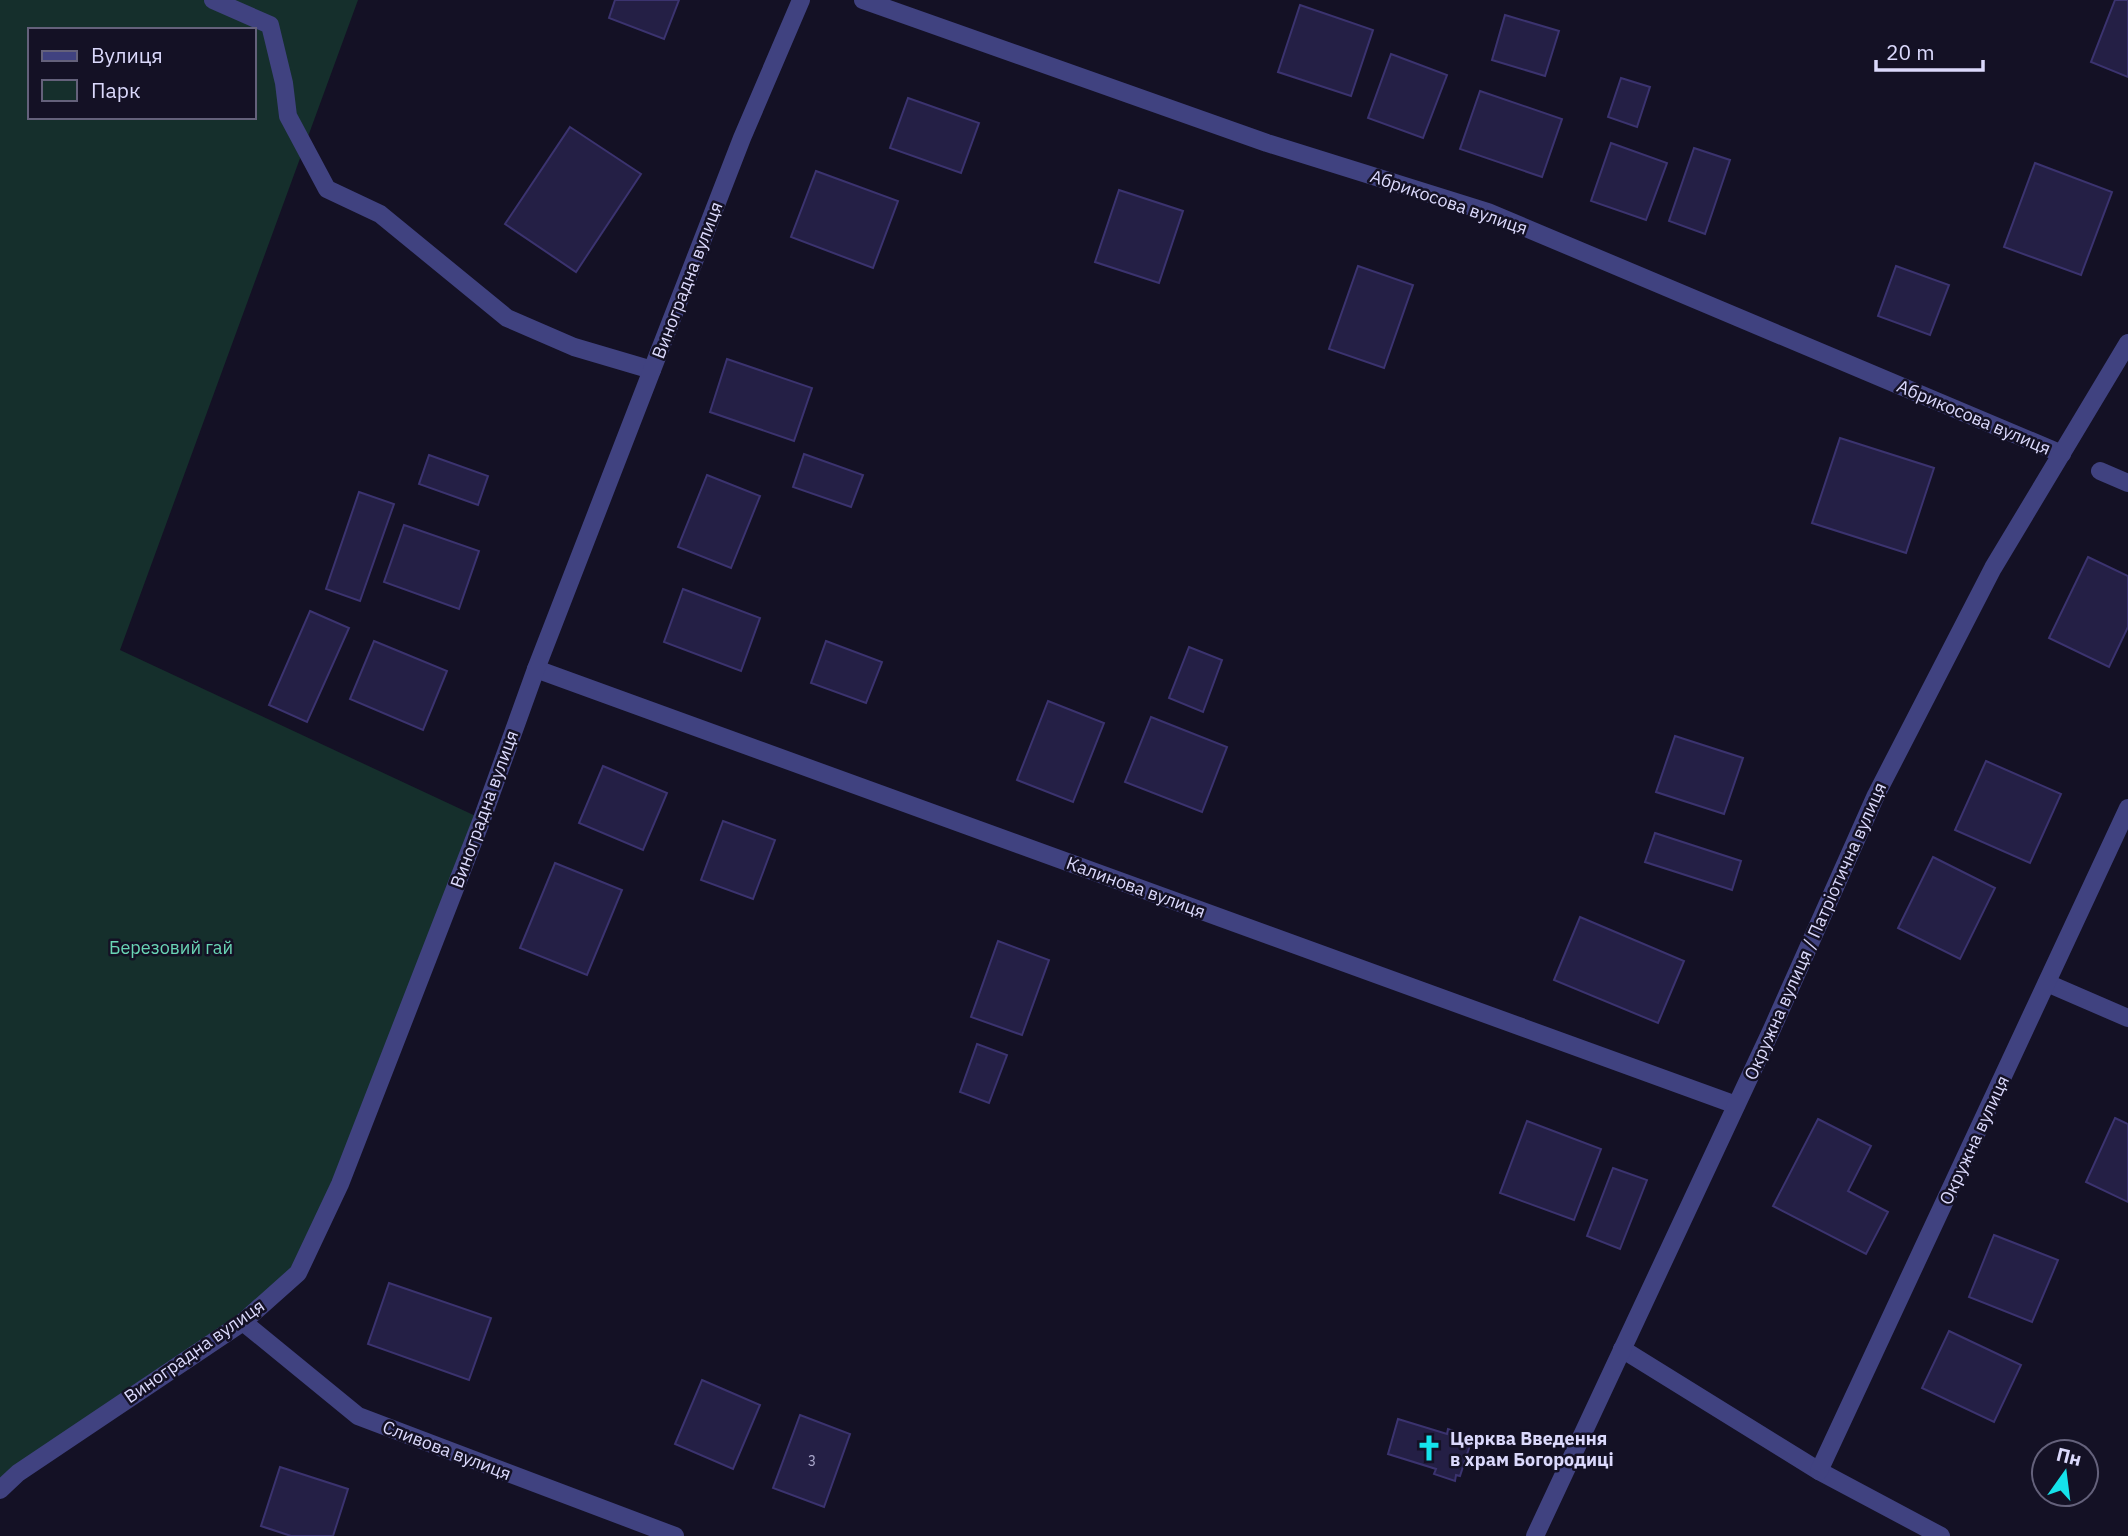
<svg xmlns="http://www.w3.org/2000/svg" width="2128" height="1536" font-family="'IBM Plex Sans',sans-serif">
  <rect width="100%" height="100%" fill="#141125"/>
  <path fill="#152f2c" fill-rule="evenodd" d="M0,0H358L120,650L482,819L298,1273L0,1490ZM30,30H254V117H30Z"/>
  <g fill="#241f45" stroke="#3b336f" stroke-width="2">
    <path d="M615,0H679L664,39L609,18Z"/>
    <path d="M2115,0H2128V77L2091,62Z"/>
    <path d="M1300,5L1373,30L1351,96L1278,72Z"/>
    <path d="M1505,15L1559,31L1545,76L1492,60Z"/>
    <path d="M1391,54L1447,75L1423,138L1368,118Z"/>
    <path d="M1621,78L1650,87L1637,127L1608,117Z"/>
    <path d="M1480,91L1562,119L1542,177L1460,149Z"/>
    <path d="M908,98L979,123L961,173L890,148Z"/>
    <path d="M570,127L641,174L576,272L505,224Z"/>
    <path d="M1611,143L1667,163L1646,220L1591,201Z"/>
    <path d="M1694,148L1730,160L1705,234L1669,221Z"/>
    <path d="M2035,163L2112,192L2081,275L2004,247Z"/>
    <path d="M816,171L898,201L873,268L791,237Z"/>
    <path d="M1119,190L1183,211L1159,283L1095,262Z"/>
    <path d="M1358,266L1413,285L1384,368L1329,349Z"/>
    <path d="M1896,266L1949,285L1930,335L1878,316Z"/>
    <path d="M727,359L812,388L794,441L710,412Z"/>
    <path d="M1840,438L1934,468L1906,553L1812,523Z"/>
    <path d="M804,454L863,475L851,507L793,487Z"/>
    <path d="M429,455L488,476L478,505L419,484Z"/>
    <path d="M707,475L760,496L731,568L678,547Z"/>
    <path d="M359,492L394,504L360,601L326,589Z"/>
    <path d="M404,525L479,551L459,609L384,582Z"/>
    <path d="M2088,557L2128,576V627L2109,667L2049,638Z"/>
    <path d="M683,589L760,618L741,671L664,642Z"/>
    <path d="M310,611L349,628L307,722L269,705Z"/>
    <path d="M374,641L447,671L423,730L350,699Z"/>
    <path d="M826,641L882,662L866,703L811,683Z"/>
    <path d="M1189,647L1222,660L1203,712L1169,698Z"/>
    <path d="M1048,701L1104,723L1073,802L1017,780Z"/>
    <path d="M1151,717L1227,747L1202,812L1125,782Z"/>
    <path d="M1675,736L1743,758L1724,814L1656,792Z"/>
    <path d="M1986,761L2061,794L2030,863L1955,830Z"/>
    <path d="M603,766L667,793L643,850L579,823Z"/>
    <path d="M723,821L775,840L753,899L701,880Z"/>
    <path d="M1655,833L1741,861L1732,890L1645,862Z"/>
    <path d="M1933,857L1995,888L1960,959L1898,928Z"/>
    <path d="M555,863L622,890L587,975L520,948Z"/>
    <path d="M1580,917L1684,961L1658,1023L1554,980Z"/>
    <path d="M998,941L1049,960L1022,1035L971,1017Z"/>
    <path d="M977,1044L1007,1055L989,1103L960,1092Z"/>
    <path d="M2115,1118L2128,1124V1202L2086,1182Z"/>
    <path d="M1818,1119L1871,1146L1848,1191L1888,1212L1866,1254L1773,1206Z"/>
    <path d="M1527,1121L1601,1149L1574,1220L1500,1193Z"/>
    <path d="M1613,1168L1647,1180L1620,1249L1587,1236Z"/>
    <path d="M1994,1235L2058,1260L2032,1322L1969,1297Z"/>
    <path d="M389,1283L491,1318L469,1380L368,1344Z"/>
    <path d="M1949,1331L2021,1365L1994,1422L1922,1388Z"/>
    <path d="M702,1380L760,1405L733,1469L675,1444Z"/>
    <path d="M800,1415L850,1434L824,1507L773,1488Z"/>
    <path d="M1398,1419L1447,1434L1448,1429L1469,1436L1467,1441L1471,1442L1460,1476L1456,1475L1455,1481L1434,1474L1436,1469L1388,1454Z"/>
    <path d="M280,1467L348,1489L333,1536H291L261,1526Z"/>
  </g>
  <g fill="none" stroke-linecap="round" stroke-linejoin="round">
    <g stroke="#404280" stroke-width="18">
      <path d="M213,0L270,25L284,83L288,116L327,189L380,214L507,318L574,347L652,370"/>
      <path d="M863,0L1267,143L1488,212L2062,454"/>
      <path d="M2100,471L2128,483"/>
      <path d="M536,669C937,812 1335,963 1736,1105"/>
      <path d="M2047,983L2128,1018"/>
      <path d="M243,1322L358,1416L675,1536"/>
      <path d="M1622,1349L1819,1471L1941,1536"/>
      <path d="M1819,1471L2128,808"/>
      <path d="M0,1490L18,1473L243,1322L298,1273L340,1184L482,819L536,669L742,138L801,0"/>
      <path d="M1535,1536L1772,1029L1876,795L1993,568L2128,343"/>
    </g>
  </g>
  <defs>
    <g id="church-bare" transform="scale(2.1)"><path d="M-1.2-6h2.4v3.5h3.3v2.4h-3.3V6h-2.4V-.1h-3.3v-2.4h3.3Z" fill="#15e3eb" stroke="#141125" stroke-width="2.5" paint-order="stroke"/></g>
  </defs>
  <g fill-rule="evenodd">
    <use href="#church-bare" x="1429" y="1448"/>
  </g>
  <g text-anchor="middle" dominant-baseline="central" stroke-width="5" stroke-linejoin="round" paint-order="stroke">
    <g font-size="14" fill="#adaace">
      <text x="812" y="1461">3</text>
    </g>
    <g font-size="18" fill="#dbd9fc" stroke="#141125">
      <text transform="translate(1449 202) rotate(19)">Абрикосова вулиця</text>
      <text transform="translate(687 280) rotate(-69)">Виноградна вулиця</text>
      <text transform="translate(1974 417) rotate(23)">Абрикосова вулиця</text>
      <text transform="translate(484 809) rotate(-70)">Виноградна вулиця</text>
      <text transform="translate(1136 887) rotate(20)">Калинова вулиця</text>
      <text transform="translate(1815 931) rotate(-66)">Окружна вулиця / Патріотична вулиця</text>
      <text transform="translate(1974 1140) rotate(-65)">Окружна вулиця</text>
      <text transform="translate(194 1351) rotate(-35)">Виноградна вулиця</text>
      <text transform="translate(447 1450) rotate(21)">Сливова вулиця</text>
    </g>
    <g font-size="18" fill="#6ad6b5" stroke="#141125">
      <text x="171" y="947">Березовий гай</text>
    </g>
    <g font-size="18" font-weight="bold" fill="#dbd9fc" stroke="#141125" text-anchor="start">
      <text x="1450" y="1438">Церква Введення<tspan x="1450" dy="21">в храм Богородиці</tspan></text>
    </g>
  </g>
  <rect x="28" y="28" width="228" height="91" fill="#141125" stroke="#64617b" stroke-width="2"/>
  <rect x="42" y="51" width="35" height="10" fill="#404280" stroke="#64617b" stroke-width="2"/>
  <text x="91" y="63" font-size="21" fill="#dbd9fc">Вулиця</text>
  <rect x="42" y="80" width="35" height="21" fill="#152f2c" stroke="#64617b" stroke-width="2"/>
  <text x="91" y="98" font-size="21" fill="#dbd9fc">Парк</text>
  <g transform="translate(2065 1473) rotate(14)"><circle r="33" fill="#141125" stroke="#64617b" stroke-width="2"/>
  <path d="M0-5L12 26L0 18L-12 26Z" fill="#15e3eb"/>
  <text y="-10" font-size="19" font-weight="bold" text-anchor="middle" fill="#dbd9fc">Пн</text>
  </g>
  <path d="M1876 60v10h107v-10" fill="none" stroke="#dbd9fc" stroke-width="3.5"/>
  <text x="1886" y="60" font-size="21" fill="#dbd9fc" stroke="#141125" stroke-width="5" paint-order="stroke">20 m</text>
</svg>
